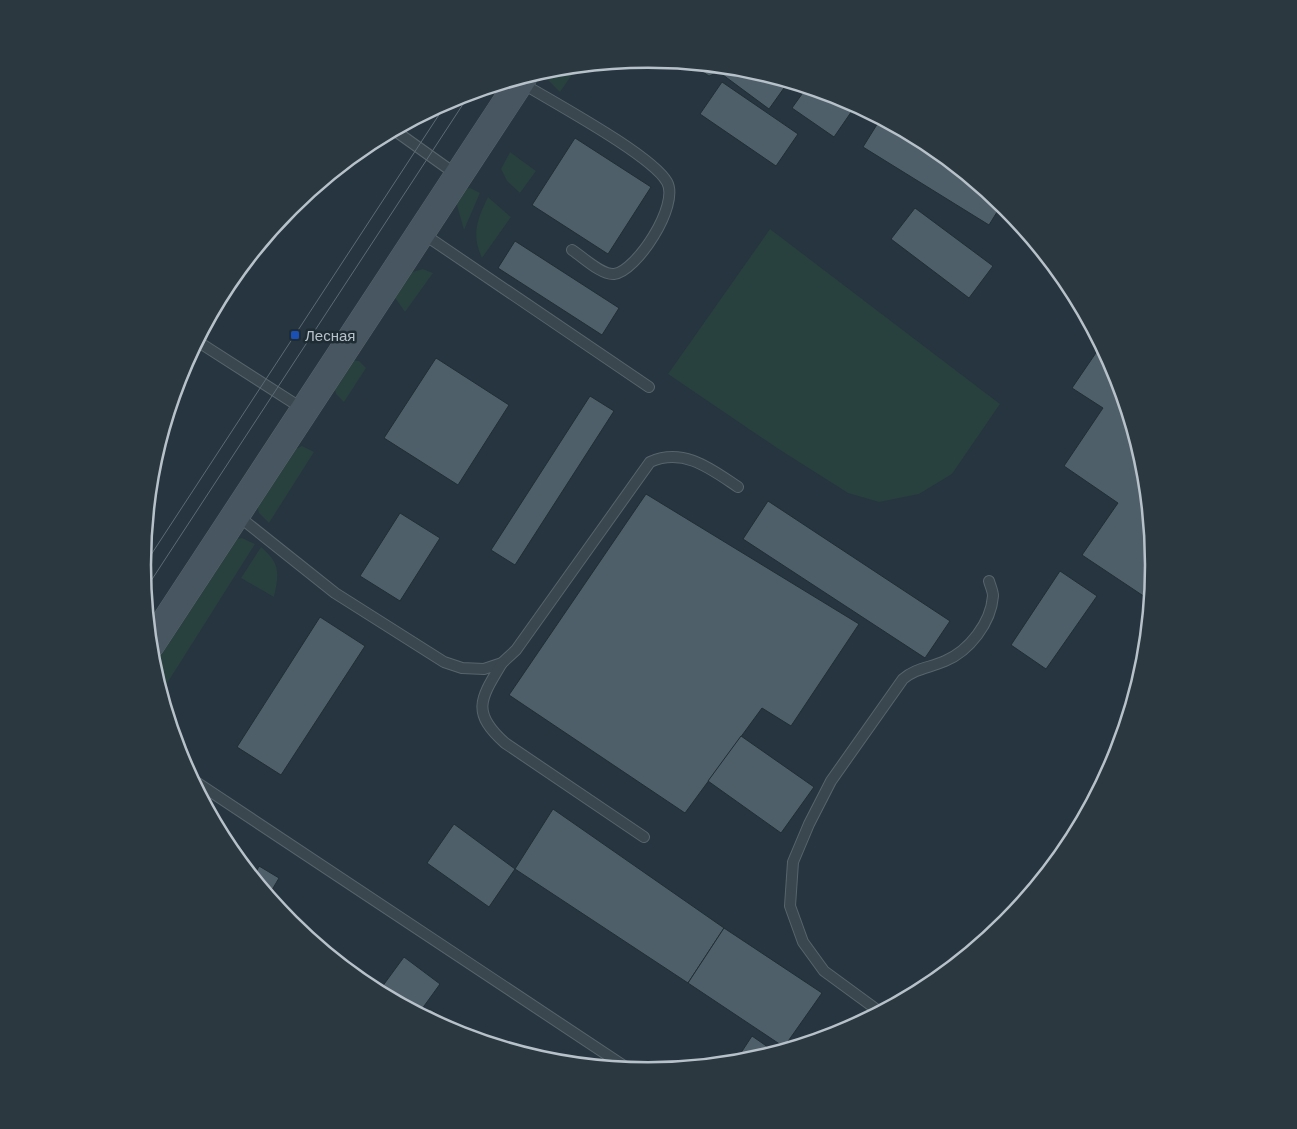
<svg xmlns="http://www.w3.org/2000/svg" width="1297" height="1129" font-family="Arial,sans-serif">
  <rect width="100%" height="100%" fill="#26353f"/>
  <g fill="#28403e">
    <path d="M578,66L560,92L548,80L544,70Z"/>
    <path d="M510,152L536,171L520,193L507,181L501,169Z"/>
    <path d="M470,188L480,193L464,230L454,195L457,190Z"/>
    <path d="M488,197L511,217L482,258C471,235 477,219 488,197Z"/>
    <path d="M770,229L1000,404L952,474L919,494L879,502L848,493L777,448L668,374Z"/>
    <path d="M423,269L433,273L405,312L393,295L405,274Z"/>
    <path d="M348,360L359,361L366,368L344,402L336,394L334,386Z"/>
    <path d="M302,446L314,452L269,523L259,513L255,500L281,456Z"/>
    <path d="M242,538L255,544L161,693L151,652L228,541Z"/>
    <path d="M261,547C281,564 279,573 274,597L241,578Z"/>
  </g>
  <g fill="#4f5f6a" stroke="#212e36">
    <path d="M689,63L747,69L789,81L769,109L719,72L709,76Z"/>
    <path d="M722,82L798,134L776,166L700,114Z"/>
    <path d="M807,87L842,97L856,105L834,137L792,108Z"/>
    <path d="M881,118L930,144L1002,204L989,225L863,147Z"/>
    <path d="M575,138L651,187L608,254L532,205Z"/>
    <path d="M915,208L993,266L969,298L891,239Z"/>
    <path d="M515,241L619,308L602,335L498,268Z"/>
    <path d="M1102,344L1116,371L1145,466L1154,565L1151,601L1082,555L1118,503L1064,466L1103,408L1072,388Z"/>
    <path d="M436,358L509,405L458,485L384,438Z"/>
    <path d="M590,396L614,411L515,565L491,550Z"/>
    <path d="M646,494L859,624L791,726L762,708L685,813L509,695Z"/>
    <path d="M768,501L950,621L925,658L743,539Z"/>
    <path d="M400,513L440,538L400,601L360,576Z"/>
    <path d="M1060,571L1097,596L1046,669L1011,645Z"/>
    <path d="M320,617L365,646L281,775L237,747Z"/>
    <path d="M741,736L814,787L781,833L708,781Z"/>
    <path d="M553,809L724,928L688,983L515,869Z"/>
    <path d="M454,824L515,869L489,907L427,863Z"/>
    <path d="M224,839L243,850L238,858L228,845Z"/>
    <path d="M259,866L279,878L269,895L254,877Z"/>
    <path d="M724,928L822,993L784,1047L688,983Z"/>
    <path d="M404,957L440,984L419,1013L379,991Z"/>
    <path d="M430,1009L473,1037L455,1032L426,1016Z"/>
    <path d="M752,1036L775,1052L735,1062Z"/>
  </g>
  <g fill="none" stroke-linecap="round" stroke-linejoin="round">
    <g stroke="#58646c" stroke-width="12">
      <g id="lane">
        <path d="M520,82C551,101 652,155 667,182C680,205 636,272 614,274C601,275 583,257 572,250"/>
        <path d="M394,130L457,175"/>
        <path d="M422,233L649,387"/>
        <path d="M197,341L303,409"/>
        <path d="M237,515L335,593L444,662L462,668L484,669L502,663L516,650L650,462C684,447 711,469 738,487"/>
        <path d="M502,663C481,698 470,712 505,743L644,837"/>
        <path d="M193,780L627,1068"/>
        <path d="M880,1012L824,971L803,942L790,906L793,862L809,824L831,781L903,679C916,668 929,668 945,661C969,651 991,623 993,596C993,591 990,585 989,581"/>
      </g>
    </g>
    <g stroke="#58646c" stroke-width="29">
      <path id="secondary" d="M151,644L523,77"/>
    </g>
    <use href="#lane" stroke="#3a474f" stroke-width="10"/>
    <use href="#secondary" stroke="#485662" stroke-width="28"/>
    <g stroke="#5c6b76" stroke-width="1">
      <path d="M143,567L448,101"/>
      <path d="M145,590L471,92"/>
    </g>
  </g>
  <rect fill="#1a4fb4" stroke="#1f2c34" stroke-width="2" x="290" y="330" width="10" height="10" rx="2.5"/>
  <g text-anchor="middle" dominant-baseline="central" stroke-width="5" stroke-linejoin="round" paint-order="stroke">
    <g font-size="15" fill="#b7c1c9" stroke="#1f2c34" text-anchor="start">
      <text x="305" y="335">Лесная</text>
    </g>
  </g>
  <path d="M0 0H1297V1129H0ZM151 565a497 497 0 1 1 994 0a497 497 0 1 1-994 0Z" fill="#2b3840" fill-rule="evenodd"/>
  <path fill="none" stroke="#b7c1c9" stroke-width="2.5" d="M151 565a497 497 0 1 1 994 0a497 497 0 1 1-994 0Z"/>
</svg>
